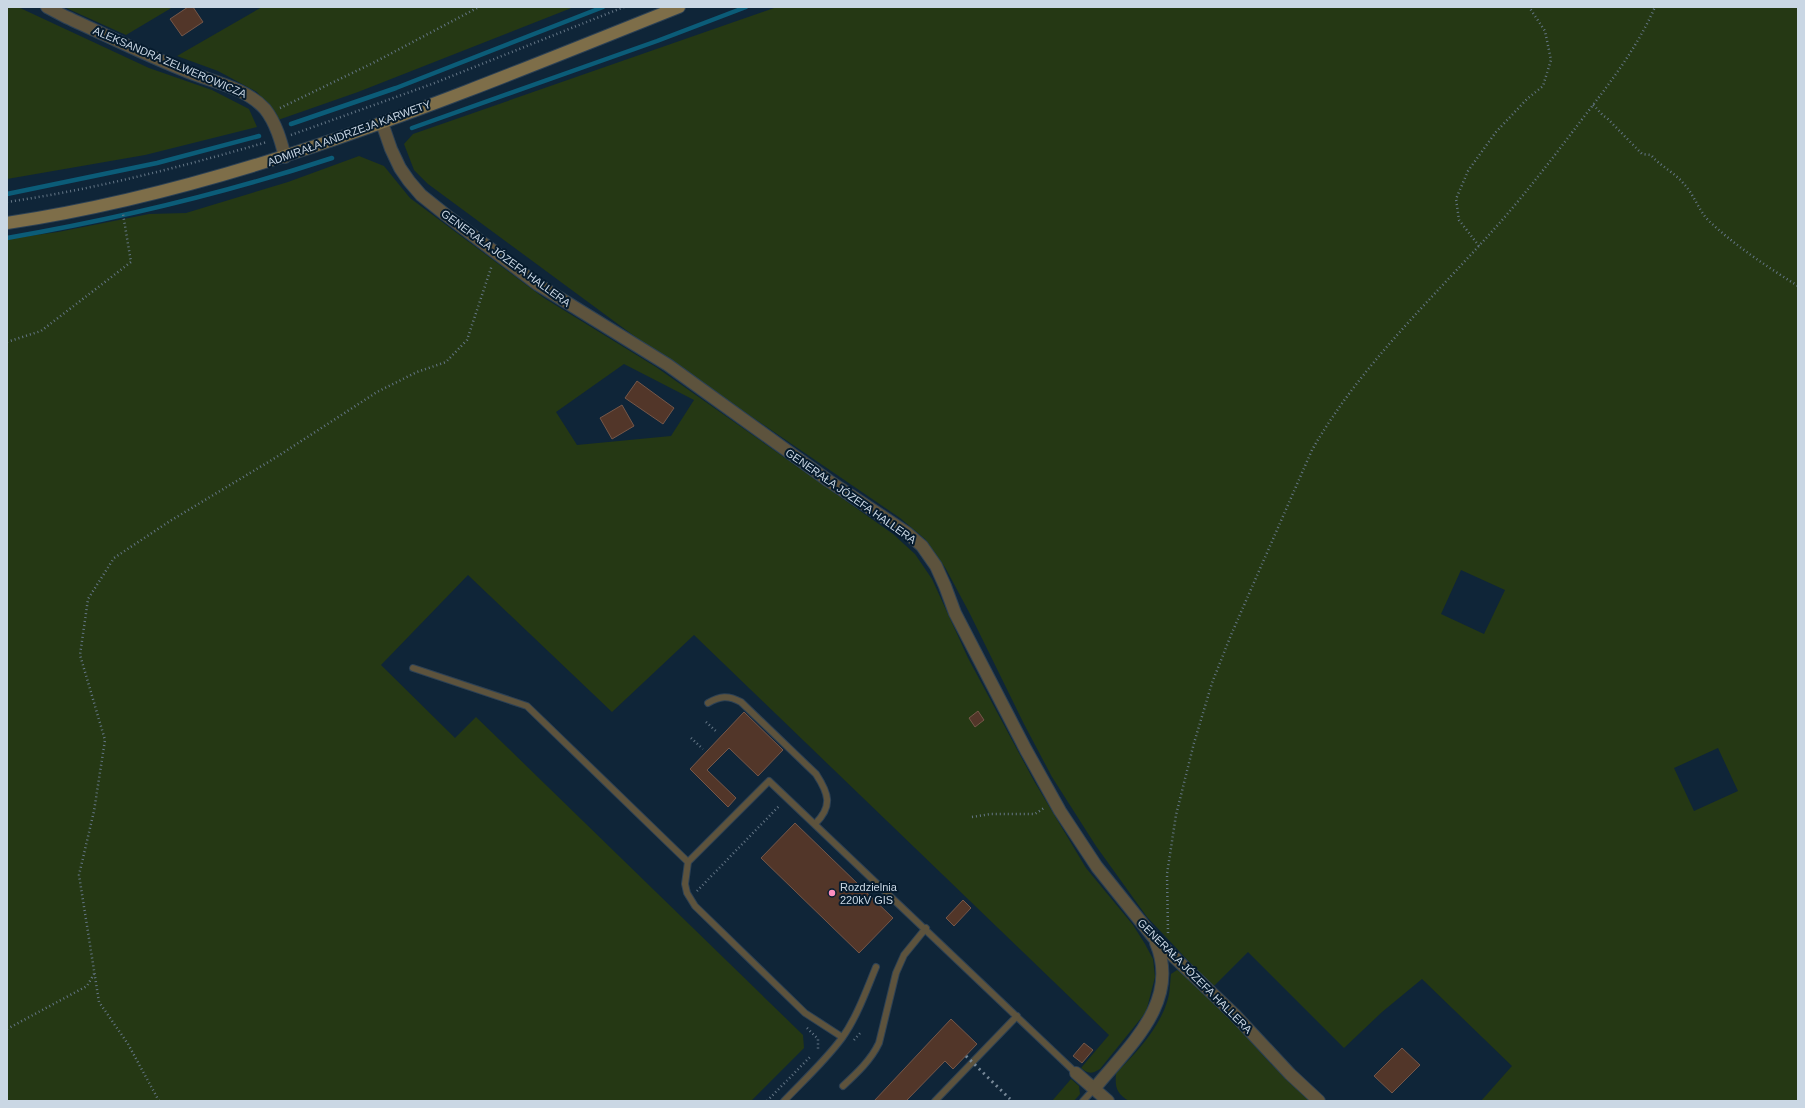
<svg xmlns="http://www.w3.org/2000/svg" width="1805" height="1108" font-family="Helvetica,sans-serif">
  <rect width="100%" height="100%" fill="#0f2538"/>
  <g fill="#253814" fill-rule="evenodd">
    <path d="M7,7H18L149,68L212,90L249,109L257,127L145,155L7,179Z"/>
    <path d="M64,7H173L126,35Z"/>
    <path d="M262,7H574L358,92L278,120L257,92L218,71L177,56Z"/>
    <path d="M777,7H1798V1101H1481L1512,1066L1422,979L1382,1012L1344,1048L1248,952L1213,987L1147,917L1096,846L1052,777L1024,724L970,614L946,569L925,539L900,518L645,344L428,184L414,170L404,144L413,134ZM1461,570L1505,590L1484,634L1441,614ZM1718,748L1738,791L1694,811L1674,768Z"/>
    <path d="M359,156L384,166L410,198L544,298L656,367L893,534L915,554L932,579L968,658L1034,781L1086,868L1133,925L1145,944L1153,959L1155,977L1146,1012L1100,1069C1092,1074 1088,1074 1081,1068L1109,1035L694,635L612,712L468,575L381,665L455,738L476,717L803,1035L804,1048L751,1101H7V239L58,232L149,214L186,213L288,182ZM624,364L694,400L671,436L577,445L556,412Z"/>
    <path d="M1177,970L1184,972L1213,1000L1271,1064L1313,1101H1129C1116,1093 1115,1087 1116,1073C1136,1053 1158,1030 1167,1002C1170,994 1170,983 1171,974Z"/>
    <path d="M1071,1079L1079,1086L1080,1094L1074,1101H1052Z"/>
  </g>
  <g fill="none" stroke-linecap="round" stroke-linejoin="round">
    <g stroke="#0b5c78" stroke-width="4.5">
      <path d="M291,124L396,88L603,7"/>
      <path d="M412,128L657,41L746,7"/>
      <path d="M7,194L157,163L259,136"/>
      <path d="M7,238C117,219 226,193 332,158"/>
    </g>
  </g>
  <g fill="#523629" stroke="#755749">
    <path d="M188,7H193L203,22L182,36L170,19Z"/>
    <path d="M637,381L674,408L663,424L625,398Z"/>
    <path d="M622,405L634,426L612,439L600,418Z"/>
    <path d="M978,711L984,720L975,727L969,718Z"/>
    <path d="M744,712L783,750L758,776L729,748L707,770L736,798L728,807L690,769Z"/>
    <path d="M795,823L893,918L859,953L761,858Z"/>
    <path d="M963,900L971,908L954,926L946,918Z"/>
    <path d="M951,1019L977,1044L953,1069L945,1061L906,1101H874Z"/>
    <path d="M1084,1043L1093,1050L1082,1063L1073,1056Z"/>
    <path d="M1402,1048L1420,1065L1392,1093L1374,1076Z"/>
  </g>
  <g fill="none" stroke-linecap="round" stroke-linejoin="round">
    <g stroke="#2d4154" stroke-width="8">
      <g id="lane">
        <path d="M413,668L527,706L688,862"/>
        <path d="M708,703C720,696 728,695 741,702L816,774C829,794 833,806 815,824"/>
        <path d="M842,1037L805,1013L695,906L687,893L685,884L688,862L769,781L1076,1073"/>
        <path d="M843,1086C857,1073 871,1060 879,1043L896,973L904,955L926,928"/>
        <path d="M784,1101C803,1081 825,1061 842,1038C857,1017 866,991 876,967"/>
        <path d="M935,1101L1017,1016"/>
        <path d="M1083,1101L1094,1089"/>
      </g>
    </g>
    <g stroke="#2d4154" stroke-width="14">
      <g id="street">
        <path d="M47,7L66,17C106,35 145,55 186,71C212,82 245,87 265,109C276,123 281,141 285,157"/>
        <path d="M382,123L391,149L400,168L409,181L421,195L446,215L537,284L668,365L829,481L907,533L922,546L936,566L945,586L955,613L1026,750L1060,811L1097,867L1154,938L1234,1014L1290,1074L1319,1101"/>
        <path d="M1076,1073L1108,1101"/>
        <path d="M1094,1089C1128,1047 1181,1002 1156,943"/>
      </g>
    </g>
    <g stroke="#2d4154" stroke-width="14">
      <path id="secondary" d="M7,223C241,188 460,94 679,7"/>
    </g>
    <g stroke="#647686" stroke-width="2.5" stroke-dasharray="1 3" stroke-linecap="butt">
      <path d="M1593,105C1599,110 1601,115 1607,118L1642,154L1651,155C1660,166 1674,172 1683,183C1694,194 1698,210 1709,221C1734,245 1769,268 1798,286"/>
      <path d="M280,108L373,63L479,7"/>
      <path d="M291,135L432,84L624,7"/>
      <path d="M7,202C96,189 181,167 267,142"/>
      <path d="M1479,246L1459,220L1456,199L1468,171L1496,132L1527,99L1543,86L1551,60L1545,31L1529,7"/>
      <path d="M7,342L41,331L131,262L123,214"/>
      <path d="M706,722L717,732"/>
      <path d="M691,738L703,749"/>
      <path d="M972,817L991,814H1035L1044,808"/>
      <path d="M697,891L780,805"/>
      <path d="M1168,933L1167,874L1176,815L1194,743L1212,683L1231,635L1312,450C1360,366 1432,299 1496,227C1527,192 1555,155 1583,118C1610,83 1637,48 1655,7"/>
      <path d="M807,1028L818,1039V1049"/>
      <path d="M7,1029L87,986L94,974"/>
      <path d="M854,1040L862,1031"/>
      <path d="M159,1101L128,1044L99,1002L79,875L94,811L105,740L80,655L88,599L114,558L170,521L275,458L377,392L417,372L446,362L467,340L492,265"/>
      <path d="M767,1101L810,1057"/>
    </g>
    <use href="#lane" stroke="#5d533d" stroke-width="6"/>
    <use href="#street" stroke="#5d533d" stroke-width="12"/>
    <use href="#secondary" stroke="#7e6e49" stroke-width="12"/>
    <path stroke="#778897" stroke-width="3" stroke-dasharray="2 4" stroke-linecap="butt" d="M966,1056L1010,1099"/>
  </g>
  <circle fill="#fd8ebf" stroke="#061b2d" stroke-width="1.5" cx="832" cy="893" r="4"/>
  <g text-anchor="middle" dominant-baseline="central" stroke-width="4" stroke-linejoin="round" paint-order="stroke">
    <g font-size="11" fill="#cad7e4" stroke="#061b2d">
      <text transform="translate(170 62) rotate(23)">ALEKSANDRA ZELWEROWICZA</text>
      <text transform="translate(349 133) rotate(-20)">ADMIRAŁA ANDRZEJA KARWETY</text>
      <text transform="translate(506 258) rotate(36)">GENERAŁA JÓZEFA HALLERA</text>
      <text transform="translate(851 496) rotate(35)">GENERAŁA JÓZEFA HALLERA</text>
      <text transform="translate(1195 976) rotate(45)">GENERAŁA JÓZEFA HALLERA</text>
    </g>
    <g font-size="11" fill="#cad7e4" stroke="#061b2d" text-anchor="start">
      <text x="840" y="887">Rozdzielnia<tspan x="840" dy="13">220kV GIS</tspan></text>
    </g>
  </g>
  <rect width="1805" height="1108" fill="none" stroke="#cad7e4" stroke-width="16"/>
</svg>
